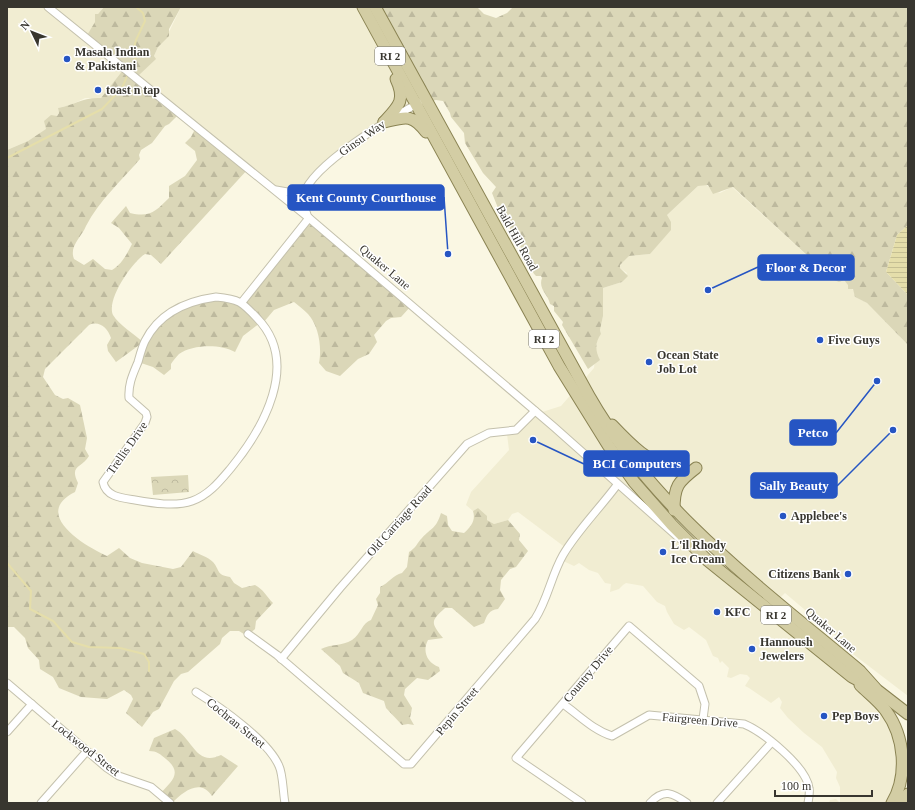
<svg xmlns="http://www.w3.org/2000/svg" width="915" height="810" font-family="'Times New Roman',serif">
  <defs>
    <pattern id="forest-firs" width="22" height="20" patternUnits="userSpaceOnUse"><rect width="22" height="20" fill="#dbd7b8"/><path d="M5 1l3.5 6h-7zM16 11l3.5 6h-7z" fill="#bdb99e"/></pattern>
    <pattern id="park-crowns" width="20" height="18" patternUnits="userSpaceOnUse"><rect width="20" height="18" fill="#dbd7b8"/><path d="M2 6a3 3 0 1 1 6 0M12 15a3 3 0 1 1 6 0" fill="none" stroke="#bdb99e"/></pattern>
    <pattern id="water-rules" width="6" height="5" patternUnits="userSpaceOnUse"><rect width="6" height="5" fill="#e5deaa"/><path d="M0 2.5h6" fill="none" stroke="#c5bf93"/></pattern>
  </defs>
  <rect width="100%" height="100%" fill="#faf7e3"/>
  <g fill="#f1edd2">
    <path d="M7,7H104L98,14L95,15V22L123,70L101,98H85L71,105L58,108L59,113L47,129L28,141L7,150Z"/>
    <path d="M181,7H375L422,94L388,120L357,139L303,189L292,193L278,189L137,77L155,59L154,56L158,47L168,34Z"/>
    <path d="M704,184L720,193L732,187L834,280H844L855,292V297L867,303L908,345V696L849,651L850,649L844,643L785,593L777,601L645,482L640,480L646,496L766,614L882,709L902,752L891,803H829L830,800L836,799L840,803V787L836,778L837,772L822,747L804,733L788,718L780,708L782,702L779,697L771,703L749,688L745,686L750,678L747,675L740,674L731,678L727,677L729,668L722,661L720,663L718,658L713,656L706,640L689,627L684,630L674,624L667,612L665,606L657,602L643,586L626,583L623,585L619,589L610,592L611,584L605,583L598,573L589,570L579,563L574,566L561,560L566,548L518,512L512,514L508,520L494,524L487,520L478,508L473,511L466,505L471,492L509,450L507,434L533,412L539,413L561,406L594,368L597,339L601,334L600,330L603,316V288L622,282L627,273L620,268V265L629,256L650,254L667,215L698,186Z"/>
  </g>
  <g fill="url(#forest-firs)">
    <path d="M104,7H181L169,29V36L158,47L154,56L156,59L137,77L179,114L169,124L165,126L152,143L141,150L139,155L140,159C121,181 99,201 86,226C81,238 69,246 74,259L84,265L93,259L105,269L112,270C122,264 127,254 132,244L119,228L111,223L126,206L130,213C150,218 156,211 169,198V186L185,176L197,160L195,151L185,143L191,137L196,127L248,169L161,264L151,255L145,254C132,262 106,300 113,315C119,325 134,334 143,342L157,323L194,300L240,301L308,218L411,306L401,317L391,318L386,321L374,335L377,342L369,354L358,359L340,376L326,371L319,363C322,348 319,326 308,314C304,310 299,306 294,302L274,310L263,323H260L243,336L235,352C221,344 193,344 179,354C176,357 173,361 171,364V369L164,375L153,367L138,362L142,343L116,362L108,351L107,345L111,338C108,328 99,320 89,325L45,369L43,377L55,395L63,399L68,398L80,405L87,438L85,449L89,456C82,468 69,465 78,483L75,492C31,514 85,546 107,556L119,548L130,558L142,563L173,569L181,567L193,551C198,554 208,557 213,562C220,570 216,575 230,577L234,583L242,588L255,585C263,589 267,597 273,603L256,621L255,629L247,636L239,631H230L222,638L220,644L188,672L181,674L174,681L159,709L153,712L142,727L126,713L133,699L131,695L124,690L107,699L81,697L59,688L53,677L40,669L39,660L28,648L25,638L14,627H7V150L28,141L46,129L44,121L51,115L57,116L59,113L58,108C75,105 82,97 101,98L123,70L86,37L95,22V14H98Z"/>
    <path d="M375,7H477L484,14L496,18L507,13L513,7H908V225L897,235L886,272L908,295V345L867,303L855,297L853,289H848V285L844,280L839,282L834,280L733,187L713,194L708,185L698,186L667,215L671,222V230L650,254L629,256L620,265V268L628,276L622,282L603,288V316L600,330L601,334C595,342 595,351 600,360L588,369L562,325L563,322L554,311V306L550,304C548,294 538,289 542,278L541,276H536C532,272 532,269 530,264C526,256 521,253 520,243C513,239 509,232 510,224L498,208L492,193L496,187L483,173L465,143L464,133L451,117L450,113L443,101L436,100L426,103Z"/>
    <path d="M478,508L487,516V520L494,524L508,520L520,534L519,540L528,551L516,567L510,569L501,580L500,590L505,599L498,609C489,610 487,615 484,623L474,627L452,608H445C431,621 430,622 443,638L428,640C422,651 427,663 439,667L440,671L428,680L417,678L405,689L404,695L412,708L410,718L414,725L408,724L402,725L386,708L384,701L363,693L359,683L343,673L340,666L321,649C331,644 342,646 352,640C361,634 362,623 371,620L378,605L376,599L380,593V587C389,583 393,575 402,573L407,567L409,552C416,548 417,543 422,538C432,527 436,529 441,513L447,516L448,525L452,531L464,533C471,527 476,520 473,511Z"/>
    <path d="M175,729C193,739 196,767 221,755L238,766L212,796C200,778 183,792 172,803L160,794C172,781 183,773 166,759C160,754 157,751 149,751L154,738Z"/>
  </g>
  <path fill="url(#park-crowns)" d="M188,475L189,492L153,495L151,477Z"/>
  <path fill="url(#water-rules)" d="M908,225V295L886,272L897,235Z"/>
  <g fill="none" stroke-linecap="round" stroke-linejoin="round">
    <g stroke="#e5deaa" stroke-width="2">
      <path d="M130,70L136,57L134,48L136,40L145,21L143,13L136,7"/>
      <path d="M7,158L102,109L122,88L128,74"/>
      <path d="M7,563L31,591L30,609L53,621L72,642L89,647L120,648L144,654L149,662V671"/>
    </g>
    <g stroke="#c4c1ad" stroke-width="9">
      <g id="minor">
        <path d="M48,7L309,218L554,427L680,539"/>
        <path d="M276,190L293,193L306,188"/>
        <path d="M308,218C306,210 301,202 304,194C312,165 392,117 419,103"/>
        <path d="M216,297C239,299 242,302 257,318C301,363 263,429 231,468C220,481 209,495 192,501C175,507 152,503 135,500C122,498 106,497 103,482L145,423L147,417L146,413L129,398C128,384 133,374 138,362C140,355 142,347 145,341C159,313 187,301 216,297Z"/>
        <path d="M242,302L309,218"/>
        <path d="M248,634L277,655L404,764H411L535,619C548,599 551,576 563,555C577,531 600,508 617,485"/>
        <path d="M281,659L340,588L467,444L489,433L516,430L535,411"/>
        <path d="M7,683L107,768L119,776L151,787L170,803"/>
        <path d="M196,692C220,707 268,740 279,766C283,774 283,793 285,803"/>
        <path d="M563,704C579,715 593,730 612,736L649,715L744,724C763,732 806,766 809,788C810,793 809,798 808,803"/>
        <path d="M7,732L32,704"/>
        <path d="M41,803L87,751"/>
        <path d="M582,803L516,758L629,626L699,686L705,704L703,719"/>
        <path d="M650,803C664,788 673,793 687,803"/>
        <path d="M717,803L771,743"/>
      </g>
    </g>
    <g stroke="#8a8353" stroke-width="13">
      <g id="primary">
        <path d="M363,7L559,366L608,445L634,482L672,525L707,560L852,677L871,687"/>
        <path d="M375,7L589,396C654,510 761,588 860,671L877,690L908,714"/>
        <path d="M384,122C399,106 406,100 396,79"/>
        <path d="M384,122C405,117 412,113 426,132"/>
        <path d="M612,425C630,444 649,464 676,470"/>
        <path d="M674,510C674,486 678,482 696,468"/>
        <path d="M860,685C868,693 879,701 886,711C905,737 908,776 892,803"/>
        <path d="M900,803L908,794"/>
      </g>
    </g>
    <use href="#minor" stroke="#fff" stroke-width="7"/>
    <use href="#primary" stroke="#d3cda4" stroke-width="11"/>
  </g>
  <g fill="#2655c3" stroke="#fff" stroke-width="1.5">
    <circle cx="67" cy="59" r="4"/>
    <circle cx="98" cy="90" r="4"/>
    <circle cx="820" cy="340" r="4"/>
    <circle cx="649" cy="362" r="4"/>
    <circle cx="783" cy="516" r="4"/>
    <circle cx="663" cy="552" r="4"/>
    <circle cx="848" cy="574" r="4"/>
    <circle cx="717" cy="612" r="4"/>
    <circle cx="752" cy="649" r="4"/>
    <circle cx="824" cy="716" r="4"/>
  </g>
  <g text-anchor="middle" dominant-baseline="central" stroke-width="3" stroke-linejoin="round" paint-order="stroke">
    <g fill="#fff" stroke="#74726d" stroke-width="1">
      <rect x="375" y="47" width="30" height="18" rx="3"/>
      <rect x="529" y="330" width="30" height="18" rx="3"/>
      <rect x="761" y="606" width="30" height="18" rx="3"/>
    </g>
    <g font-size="11" font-weight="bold" fill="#38362f">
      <text x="390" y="56">RI 2</text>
      <text x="544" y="339">RI 2</text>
      <text x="776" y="615">RI 2</text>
    </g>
    <g font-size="12" font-weight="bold" fill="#38362f" stroke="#fff" text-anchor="start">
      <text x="75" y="52">Masala Indian<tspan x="75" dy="14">&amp; Pakistani</tspan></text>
      <text x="106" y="90">toast n tap</text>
      <text x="828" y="340">Five Guys</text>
      <text x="657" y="355">Ocean State<tspan x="657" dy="14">Job Lot</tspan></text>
      <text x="791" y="516">Applebee's</text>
      <text x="671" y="545">L'il Rhody<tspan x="671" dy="14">Ice Cream</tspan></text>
      <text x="840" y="574" text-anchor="end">Citizens Bank</text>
      <text x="725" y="612">KFC</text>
      <text x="760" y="642">Hannoush<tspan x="760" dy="14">Jewelers</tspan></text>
      <text x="832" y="716">Pep Boys</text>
    </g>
    <g font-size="12" fill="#38362f" stroke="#fff">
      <text transform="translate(362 138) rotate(-35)">Ginsu Way</text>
      <text transform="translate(517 238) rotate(61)">Bald Hill Road</text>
      <text transform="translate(385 267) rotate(40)">Quaker Lane</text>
      <text transform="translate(127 448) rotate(-55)">Trellis Drive</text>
      <text transform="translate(399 521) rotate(-48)">Old Carriage Road</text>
      <text transform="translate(831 630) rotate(40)">Quaker Lane</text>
      <text transform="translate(588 674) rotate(-50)">Country Drive</text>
      <text transform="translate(457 711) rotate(-50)">Pepin Street</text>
      <text transform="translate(700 720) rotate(5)">Fairgreen Drive</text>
      <text transform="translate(236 723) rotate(39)">Cochran Street</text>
      <text transform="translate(86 748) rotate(38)">Lockwood Street</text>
    </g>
  </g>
  <path fill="none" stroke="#2655c3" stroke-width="1.5" d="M448 254L444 197M708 290L758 267M877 381L836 433M533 440L584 464M893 430L837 486"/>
  <g fill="#2655c3" stroke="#fff" stroke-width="1.5">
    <circle cx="448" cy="254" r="4"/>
    <circle cx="708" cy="290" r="4"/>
    <circle cx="877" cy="381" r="4"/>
    <circle cx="533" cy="440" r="4"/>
    <circle cx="893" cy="430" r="4"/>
  </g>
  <g fill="#2655c3" stroke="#2655c3" stroke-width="1.5">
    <rect x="288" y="185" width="156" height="25" rx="4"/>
    <rect x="758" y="255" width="96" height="25" rx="4"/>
    <rect x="790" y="420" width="46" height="25" rx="4"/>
    <rect x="584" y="451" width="105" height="25" rx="4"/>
    <rect x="751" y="473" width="86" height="25" rx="4"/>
  </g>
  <g font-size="13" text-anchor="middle" font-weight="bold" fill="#fff">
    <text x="366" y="202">Kent County Courthouse</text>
    <text x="806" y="272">Floor &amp; Decor</text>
    <text x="813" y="437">Petco</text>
    <text x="637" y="468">BCI Computers</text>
    <text x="794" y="490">Sally Beauty</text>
  </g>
  <rect width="915" height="810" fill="none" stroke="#38362f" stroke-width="16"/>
  <g transform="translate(32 32) rotate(313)" stroke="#ffffff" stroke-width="3" paint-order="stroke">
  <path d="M0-3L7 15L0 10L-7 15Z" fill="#38362f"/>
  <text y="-6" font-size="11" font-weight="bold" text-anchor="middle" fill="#38362f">N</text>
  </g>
  <path d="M775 790v6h97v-6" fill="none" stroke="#38362f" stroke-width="2"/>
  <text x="781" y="790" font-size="12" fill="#38362f" stroke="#ffffff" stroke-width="3" paint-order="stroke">100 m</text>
</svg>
